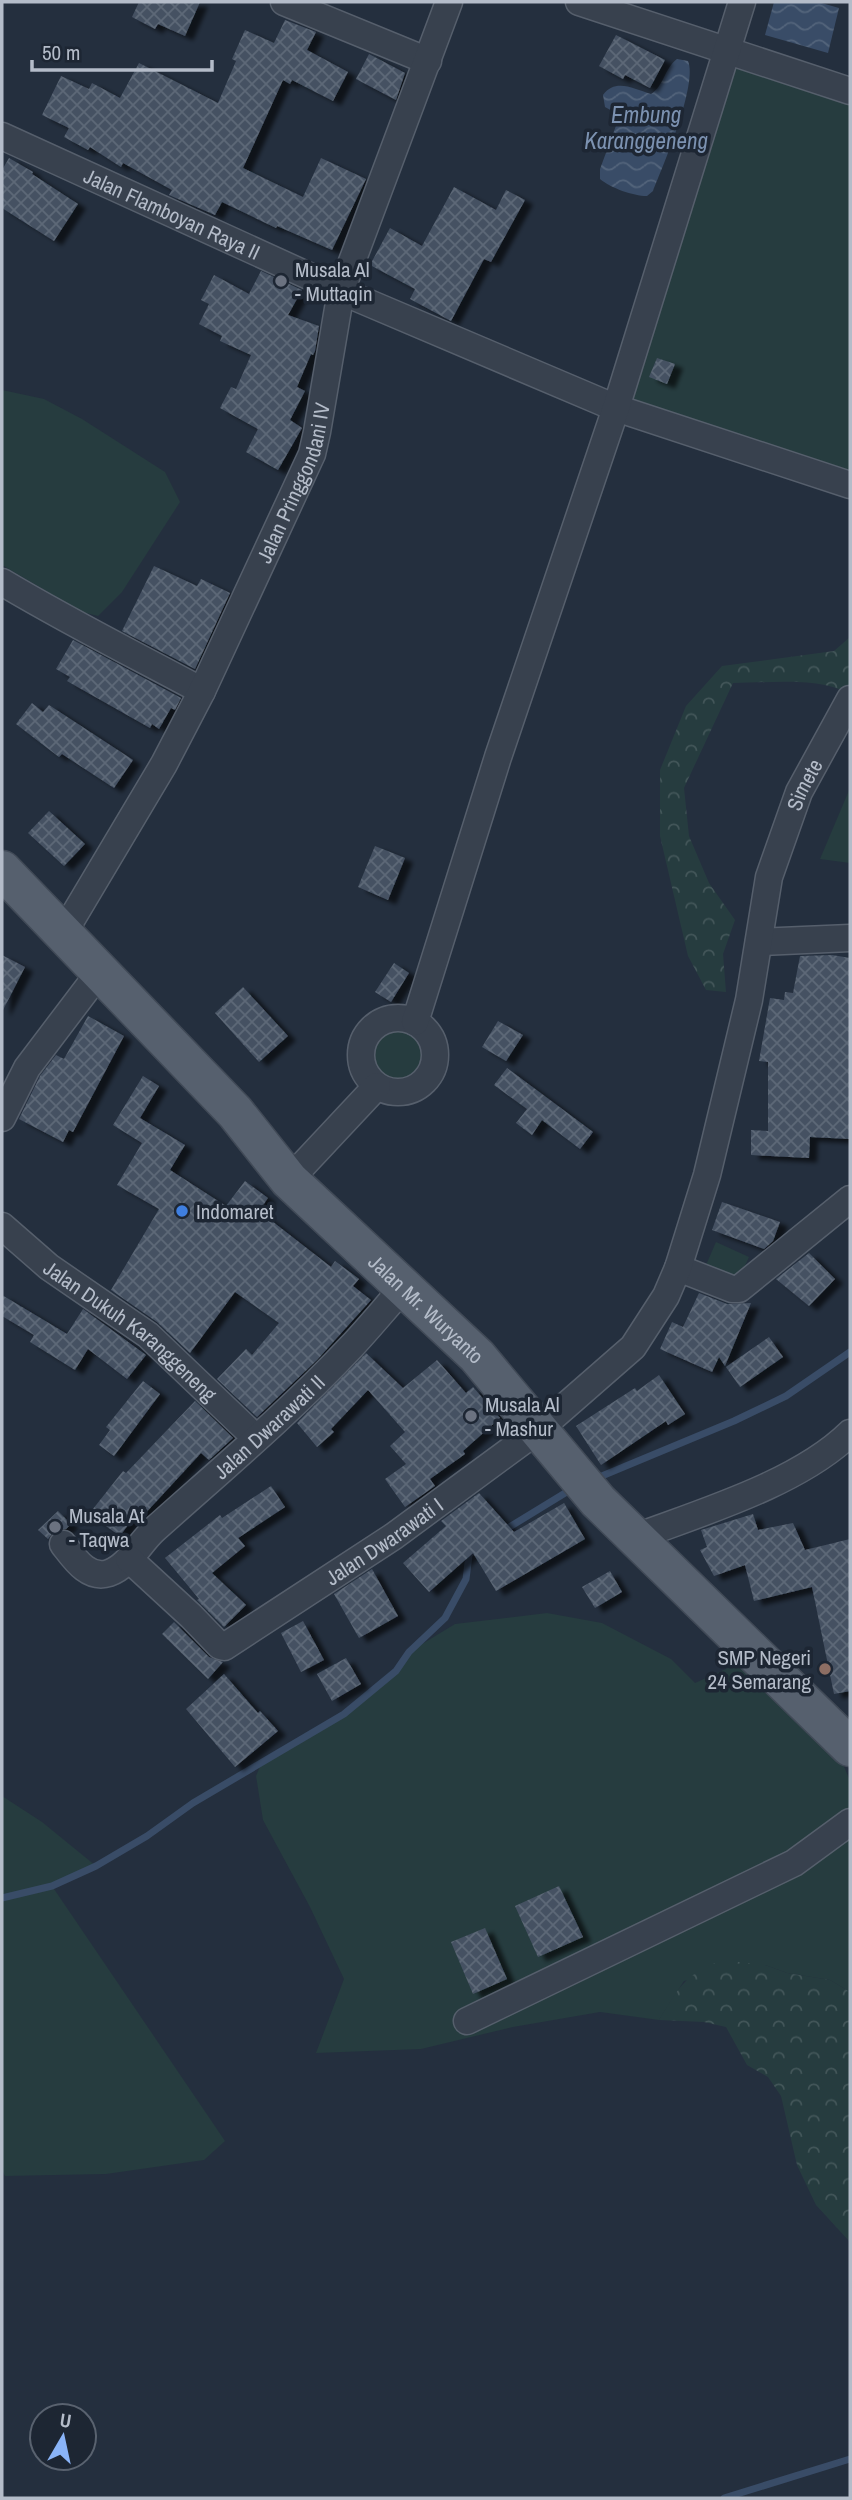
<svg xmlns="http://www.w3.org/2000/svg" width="852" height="2500" font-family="'Archivo Narrow',sans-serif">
  <defs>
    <pattern id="forest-crowns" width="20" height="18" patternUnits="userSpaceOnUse" patternTransform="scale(1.75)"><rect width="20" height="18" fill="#263c3f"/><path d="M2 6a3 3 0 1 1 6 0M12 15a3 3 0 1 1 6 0" fill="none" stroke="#435659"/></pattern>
    <pattern id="water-waves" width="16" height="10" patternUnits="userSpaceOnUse" patternTransform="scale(1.75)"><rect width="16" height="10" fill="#394c67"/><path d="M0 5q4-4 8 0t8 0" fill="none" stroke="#53647b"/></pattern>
    <pattern id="building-cross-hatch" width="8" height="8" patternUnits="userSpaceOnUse" patternTransform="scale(1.75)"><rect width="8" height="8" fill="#455162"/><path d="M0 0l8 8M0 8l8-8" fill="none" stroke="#5d6877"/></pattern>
    <filter id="shadow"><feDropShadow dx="8" dy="4.5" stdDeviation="2" flood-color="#0009"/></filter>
  </defs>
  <rect width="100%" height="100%" fill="#242f3e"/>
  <g fill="#263c3f">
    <path d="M730,59L850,98V477L628,404Z"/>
    <path d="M2,390L44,399L82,419L165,472L180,502L122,592L98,616L82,612L2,565Z"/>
    <path d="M850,788V863L820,859Z"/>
    <circle cx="399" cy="1055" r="29"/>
    <path d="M716,1242L749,1257L739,1279L706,1265Z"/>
    <path d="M547,1613L602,1623L671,1659L695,1683L739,1663L838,1752L850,1781V1992L830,1980L787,1973L765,1965L684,1981L659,2020L600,2012L513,2027L421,2049L316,2053L344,1979L310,1907L263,1820L256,1776L261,1764L344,1714L396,1671L409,1652L455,1624Z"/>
    <path d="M2,1796L42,1822L96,1866L52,1886L225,2141L204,2160L106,2174L5,2176L2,2170Z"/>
  </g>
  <g fill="url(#forest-crowns)">
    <path d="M850,637V695C823,676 766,683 733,683L684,788L689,836L709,883L735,920L723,954L726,992L706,990L688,956L660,836V770L686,706L722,666L834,651Z"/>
    <path d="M722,1960L765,1965L787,1973L830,1980L850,1992V2242L816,2205L797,2165L781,2096L768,2077L747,2065L726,2027L704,2022L659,2020C681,1985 683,1976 722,1960Z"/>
  </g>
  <g fill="url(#water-waves)">
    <path d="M774,2H818L839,8L828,53L765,35Z"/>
    <path d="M677,59L688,61C698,84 663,166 653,191L647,196C633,196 611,188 600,179V169L617,123L614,112L605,107L603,95C616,78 633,89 651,94C664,86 664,69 677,59Z"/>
  </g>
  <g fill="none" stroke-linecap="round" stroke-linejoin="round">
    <g stroke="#394c67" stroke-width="7">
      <path d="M597,1478L734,1421L786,1396L850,1352"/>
      <path d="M503,1531L570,1490"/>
      <path d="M2,1898L52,1886L96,1866L147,1836L193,1803L344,1714L396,1671L409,1652L445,1618L466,1579L469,1555L473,1551"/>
      <path d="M724,2498L850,2459"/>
    </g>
  </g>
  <g fill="url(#building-cross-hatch)" filter="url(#shadow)">
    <path d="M139,2H200L185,36L158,24L155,29L132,17Z"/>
    <path d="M285,20L316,32L307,50L348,72L333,101L292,80L290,84L283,80L243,168L303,197L321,158L366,179L332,250L277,226L276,228L222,202L215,215L169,195L172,190L123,163L121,167L90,147L88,150L64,137L69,128L42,115L61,76L89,89L92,83L120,98L139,63L218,103L236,61L232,59L245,30L274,43Z"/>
    <path d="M616,35L665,60L650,88L625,75L623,79L599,66Z"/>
    <path d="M369,54L405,73L396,100L356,79Z"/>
    <path d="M9,158L33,172L32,174L78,204L54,241L2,208V170Z"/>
    <path d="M454,187L496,210L506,190L525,200L491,262L484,259L451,321L410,299L415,289L370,265L390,228L422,246Z"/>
    <path d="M261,271L302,290L288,315L319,326L315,351L313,355L311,354L297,387L305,391L290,420L302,428L278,470L246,452L258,429L220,408L231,387L236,389L251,355L220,341L222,336L199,324L209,304L201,300L214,275L249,294Z"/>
    <path d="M657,358L675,364L667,384L649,377Z"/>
    <path d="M154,566L197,586L201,579L230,593L195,669L122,631Z"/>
    <path d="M73,640L181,698L175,710L171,708L159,729L152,724L150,728L67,681L70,677L56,669Z"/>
    <path d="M32,703L43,712L49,705L133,760L114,788L62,754L59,757L16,724Z"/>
    <path d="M49,811L85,844L64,866L28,833Z"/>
    <path d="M375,846L405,858L388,900L358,887Z"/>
    <path d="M2,955L25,967L2,1012Z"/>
    <path d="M832,955L850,958V1139L810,1137L809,1158L751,1155V1130L768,1131V1062L759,1061L770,998L784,1000L785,992L793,993L800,956Z"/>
    <path d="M394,963L409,973L391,1002L375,992Z"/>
    <path d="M243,987L288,1036L259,1062L215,1013Z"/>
    <path d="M88,1016L124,1036L73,1132L69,1130L63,1142L19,1119L40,1076L56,1055L64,1059Z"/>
    <path d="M498,1021L523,1035L506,1061L482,1047Z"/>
    <path d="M507,1068L593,1132L580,1149L542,1120L532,1135L516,1123L527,1109L494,1085Z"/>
    <path d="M143,1076L159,1086L140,1118L185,1145L170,1170L226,1206L245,1181L268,1198L259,1211L331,1267L335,1261L359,1279L353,1286L371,1300L317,1360L257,1417L217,1379L246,1349L252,1355L279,1323L235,1292L190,1353L157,1322L111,1290L159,1209L117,1185L142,1143L113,1125Z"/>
    <path d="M722,1202L780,1222L773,1241L764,1249L712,1230Z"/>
    <path d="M809,1253L835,1279L809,1306L776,1279Z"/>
    <path d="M699,1293L727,1304L751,1303L725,1366L719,1357L712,1372L660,1349L672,1322L683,1327Z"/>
    <path d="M2,1295L67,1334L83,1309L146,1355L127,1379L88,1349L75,1370L30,1342L34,1335L2,1316Z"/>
    <path d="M769,1337L783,1357L740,1387L726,1367Z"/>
    <path d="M366,1353L403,1388L437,1360L466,1393L473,1387L500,1418L463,1451L465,1454L430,1479L435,1486L405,1507L385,1479L406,1464L390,1446L405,1432L368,1390L331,1429L334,1432L317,1447L297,1423Z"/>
    <path d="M659,1375L685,1414L668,1425L666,1421L601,1465L576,1426L635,1388L637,1391Z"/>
    <path d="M143,1381L160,1394L114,1456L99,1445L110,1430L106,1427Z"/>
    <path d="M195,1401L233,1438L209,1460L201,1453L141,1518L136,1514L120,1536L89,1514L123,1471L126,1473Z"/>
    <path d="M271,1486L285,1507L238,1538L245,1546L212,1573L246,1605L224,1627L197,1600L199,1599L165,1558L220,1515L222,1518Z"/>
    <path d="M479,1493L514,1532L564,1503L585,1539L496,1591L473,1553L429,1592L403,1563L446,1526L441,1521Z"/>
    <path d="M58,1511L71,1524L66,1529L54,1531L48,1539L38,1530Z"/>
    <path d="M753,1514L758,1530L793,1523L805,1550L850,1539V1691L834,1694L812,1587L754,1601L745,1565L714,1576L700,1550L707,1547L701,1530Z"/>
    <path d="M372,1569L398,1616L359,1638L334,1594Z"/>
    <path d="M610,1571L622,1592L595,1608L582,1587Z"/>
    <path d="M303,1621L324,1660L301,1672L281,1633Z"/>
    <path d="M174,1622L209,1657L223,1662L208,1679L162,1634Z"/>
    <path d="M346,1658L361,1684L332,1701L317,1674Z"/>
    <path d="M224,1674L258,1713L260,1711L278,1731L235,1767L186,1709Z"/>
    <path d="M559,1886L583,1937L538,1957L515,1906Z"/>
    <path d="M485,1928L507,1979L473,1994L451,1942Z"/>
  </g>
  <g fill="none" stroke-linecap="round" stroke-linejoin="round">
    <g stroke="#565f6c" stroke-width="29">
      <g id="minor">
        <path d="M284,2L428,61"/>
        <path d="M579,2L850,91"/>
        <path id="s1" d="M2,136L357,298L616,408L850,485"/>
        <path d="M2,582C67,621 135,655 202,691"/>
        <path id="s2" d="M64,932L164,764L202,691L312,454L317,432L341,291L449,2"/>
        <path d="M759,942L850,938"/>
        <circle cx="398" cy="1055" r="37"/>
        <path d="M415,1022L498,757L616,408L742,2"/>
        <path d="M2,1118L27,1068L99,973"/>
        <path d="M289,1180L377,1086"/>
        <path id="s3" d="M2,1226L49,1267L148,1335L256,1438"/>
        <path d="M678,1268L732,1289H739L850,1199"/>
        <path d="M636,1537C703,1512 799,1483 850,1433"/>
        <path id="s4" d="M63,1544C74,1558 88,1580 109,1573C129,1566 140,1542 155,1529C221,1470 290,1412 351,1347C369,1328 386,1307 404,1287"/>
        <path id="s5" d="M129,1559L191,1616L220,1646L224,1647L394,1536L538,1430L633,1347L666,1296L678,1268L707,1175L749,1000L769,877L799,792L850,699"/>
        <path d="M467,2021L794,1863L850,1822"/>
      </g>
    </g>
    <g stroke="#414a57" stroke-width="41">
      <g id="primary">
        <path id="s6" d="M2,870L235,1112L289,1180L477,1356L598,1501L850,1747"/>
      </g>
    </g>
    <use href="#minor" stroke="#38414e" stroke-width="26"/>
    <use href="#primary" stroke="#56606e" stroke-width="38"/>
  </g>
  <g fill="#6b7280" stroke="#1d2633" stroke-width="2.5">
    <circle cx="281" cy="281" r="7"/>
    <circle cx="471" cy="1416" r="7"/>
    <circle cx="55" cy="1527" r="7"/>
  </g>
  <circle fill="#3f7fe0" stroke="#1d2633" stroke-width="2.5" cx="182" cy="1211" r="7"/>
  <circle fill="#8d6e63" stroke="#1d2633" stroke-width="2.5" cx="825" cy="1669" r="7"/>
  <g text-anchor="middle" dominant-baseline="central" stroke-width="7" stroke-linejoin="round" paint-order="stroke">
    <g font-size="21" fill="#b4bcc9" stroke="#1d2633">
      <text stroke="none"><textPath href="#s1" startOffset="187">Jalan Flamboyan Raya II</textPath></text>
      <text stroke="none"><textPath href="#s2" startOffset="506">Jalan Pringgondani IV</textPath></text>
      <text stroke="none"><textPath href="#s5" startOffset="1230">Simete</textPath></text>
      <text stroke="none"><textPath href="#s6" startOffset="611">Jalan Mr. Wuryanto</textPath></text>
      <text stroke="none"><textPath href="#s3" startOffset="166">Jalan Dukuh Karanggeneng</textPath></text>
      <text stroke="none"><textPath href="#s4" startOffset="276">Jalan Dwarawati II</textPath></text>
      <text stroke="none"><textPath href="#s5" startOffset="322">Jalan Dwarawati I</textPath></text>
    </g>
    <g font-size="21" fill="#b4bcc9" stroke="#1d2633" text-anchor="start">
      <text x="295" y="269">Musala Al<tspan x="295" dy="24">- Muttaqin</tspan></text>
      <text x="196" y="1211">Indomaret</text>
      <text x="485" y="1404">Musala Al<tspan x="485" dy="24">- Mashur</tspan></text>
      <text x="69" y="1515">Musala At<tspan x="69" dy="24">- Taqwa</tspan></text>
      <text x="811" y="1657" text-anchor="end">SMP Negeri<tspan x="811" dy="24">24 Semarang</tspan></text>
    </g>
    <g font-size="23" font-style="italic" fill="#7c92b1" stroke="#1d2633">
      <text x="646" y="114">Embung<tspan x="646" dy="26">Karanggeneng</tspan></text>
    </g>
  </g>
  <rect width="852" height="2500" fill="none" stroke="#b4bcc9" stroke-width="7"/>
  <g transform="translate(63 2437) rotate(9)"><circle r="33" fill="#1d2633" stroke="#59626f" stroke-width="2"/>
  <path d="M0-5L12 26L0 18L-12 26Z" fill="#8ab4f8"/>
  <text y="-10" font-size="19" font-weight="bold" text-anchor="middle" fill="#b4bcc9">U</text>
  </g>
  <path d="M32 60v10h180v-10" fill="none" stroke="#b4bcc9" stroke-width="3.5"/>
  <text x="42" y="60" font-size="21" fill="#b4bcc9" stroke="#1d2633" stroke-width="5" paint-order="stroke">50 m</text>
</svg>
